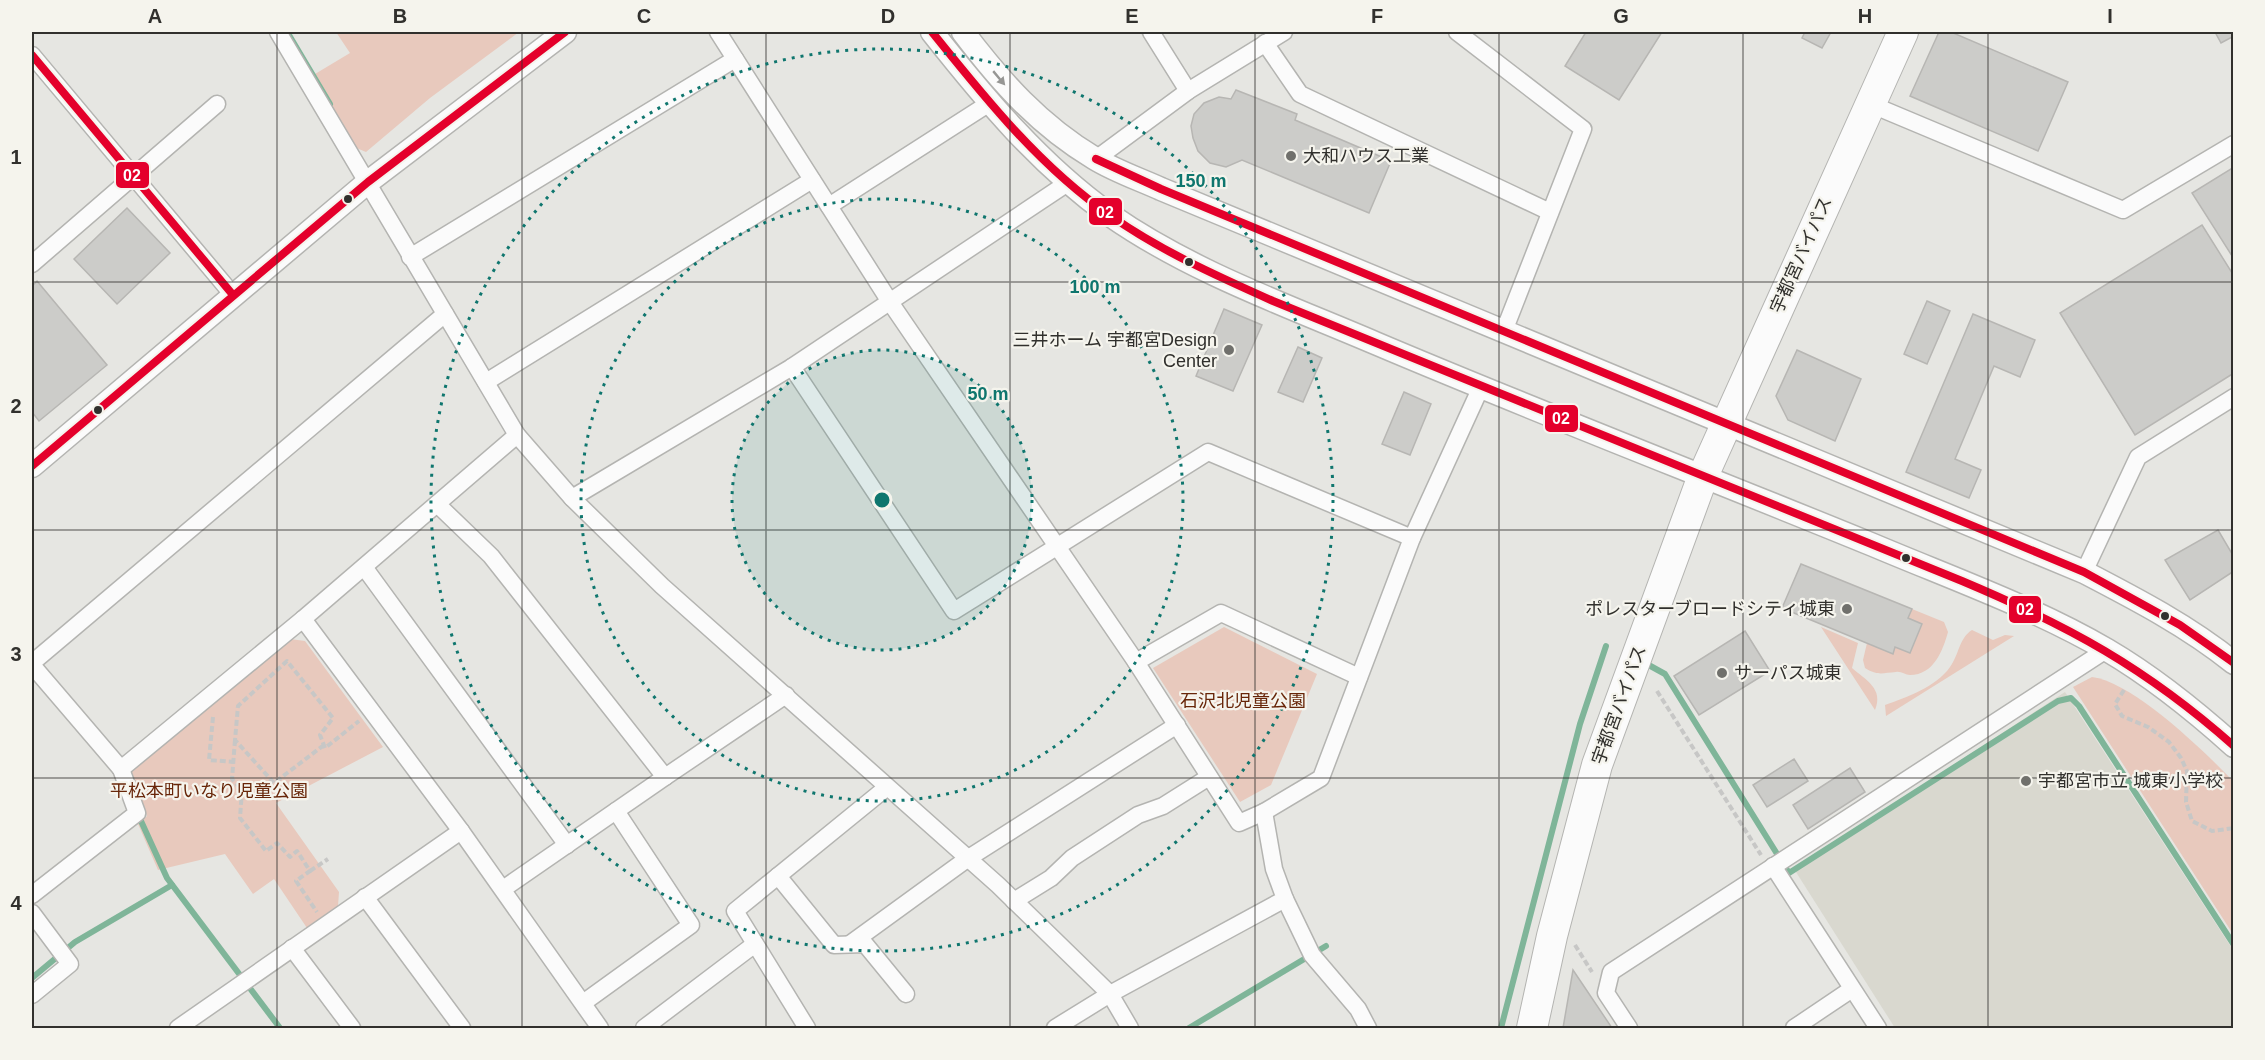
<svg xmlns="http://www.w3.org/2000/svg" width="2265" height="1060" font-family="Helvetica,'Noto Sans JP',sans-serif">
  <rect width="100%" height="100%" fill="#e6e6e2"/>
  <path fill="#d9d8cf" d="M2065,692L2233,950V1028H1895L1794,869Z"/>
  <g fill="#e8c9bd">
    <path d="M336,32H519L430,98L366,152L354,147L315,74L350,53Z"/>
    <path d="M1912,609L1944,622L1948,632C1943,650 1934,675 1910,675C1905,675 1901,671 1896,672C1882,673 1878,676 1865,668L1863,660L1867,643L1893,653L1895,647L1910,653L1922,624L1908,618Z"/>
    <path d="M1224,627L1317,674L1271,785L1240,802L1153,668Z"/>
    <path d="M1821,627L1858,643L1852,668C1866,680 1884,689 1875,710Z"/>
    <path d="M1972,630L1993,640L2005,635L2014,636L1886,716L1885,705C1907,697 1936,687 1950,667C1959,655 1959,638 1972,630Z"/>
    <path d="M290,639L305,641L383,747L276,803L339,892L338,906L307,928L274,879L253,894L225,854L158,870L138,824L147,816L131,772Z"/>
    <path d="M2092,677C2133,682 2204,751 2233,781V934L2073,687Z"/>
  </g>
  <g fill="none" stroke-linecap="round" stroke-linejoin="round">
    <g stroke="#7fb599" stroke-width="6">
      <path d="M289,35L330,104"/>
      <path d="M1645,663L1665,674L1789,873L2058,701L2071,698L2079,706L2234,945"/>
      <path d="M141,821L167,878L280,1028"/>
      <path d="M32,978L75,942L172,885"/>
      <path d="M1189,1028L1326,946"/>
      <path d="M1501,1028L1580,724L1606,646"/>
    </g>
  </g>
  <g fill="#ccccc9" stroke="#b7b6b3" stroke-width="1.5">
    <path d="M1586,32H1662L1619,100L1565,66Z"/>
    <path d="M1805,32H1831L1822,48L1802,38Z"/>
    <path d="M1939,32H1951L2068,82L2038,151L1910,96Z"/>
    <path d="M2215,32H2234V36L2221,43Z"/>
    <path d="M1236,90L1297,114L1295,120L1391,161L1369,213L1242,160L1226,167L1210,163L1198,151L1193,138L1191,126L1194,114L1204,103L1219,97L1231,99Z"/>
    <path d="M2234,167V259L2192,193Z"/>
    <path d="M127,208L170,253L117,304L74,259Z"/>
    <path d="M2202,225L2234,276V373L2135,435L2060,313Z"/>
    <path d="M37,281L107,365L39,421L32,412V286Z"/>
    <path d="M1927,301L1950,311L1927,364L1904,354Z"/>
    <path d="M1224,309L1262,325L1233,391L1196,376Z"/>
    <path d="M1973,314L2035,340L2020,377L1994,366L1955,459L1981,470L1969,498L1906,472Z"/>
    <path d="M1298,347L1322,358L1303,402L1278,392Z"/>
    <path d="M1797,350L1861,379L1835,441L1788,420L1776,396Z"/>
    <path d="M1404,392L1431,404L1410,455L1382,444Z"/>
    <path d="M2218,530L2234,557V571L2190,600L2165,560Z"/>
    <path d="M1801,564L1912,609L1908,618L1922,624L1910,653L1895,647L1893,654L1782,608Z"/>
    <path d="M1745,631L1770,671L1699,715L1674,676Z"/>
    <path d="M1794,759L1808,781L1767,807L1753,785Z"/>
    <path d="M1850,768L1865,792L1808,829L1793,805Z"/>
    <path d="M1573,970L1612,1028H1563Z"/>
  </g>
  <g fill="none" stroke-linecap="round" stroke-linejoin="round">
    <g stroke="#b4b4b1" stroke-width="19">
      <g id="street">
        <path d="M278,32L517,435L572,498L662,586L998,885L1110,994L1130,1028"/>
        <path d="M718,32L890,302L1136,662L1239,823L1264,812L1274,869L1285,899L1110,994L1055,1028"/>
        <path d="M1151,32L1188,91"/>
        <path d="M1457,32L1583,129L1504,331"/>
        <path d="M1265,43L1300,94L1550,212"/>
        <path d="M32,55L233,295"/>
        <path d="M1870,104L2123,210L2234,144"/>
        <path d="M1096,159L1188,91L1284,32"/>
        <path d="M829,206L988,104"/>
        <path d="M410,257L735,59"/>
        <path d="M32,264L217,104"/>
        <path d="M792,367L1069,182"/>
        <path d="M486,382L812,180"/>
        <path d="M572,498L792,367L954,611L1208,452L1412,538"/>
        <path d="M437,504L491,556L665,777L503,889"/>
        <path d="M364,567L567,845"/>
        <path d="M2084,572L2138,457L2234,397"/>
        <path d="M303,619L517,435"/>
        <path d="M1136,662L1221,613L1359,677"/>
        <path d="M32,663L445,314"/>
        <path d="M32,665L121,769L303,619L461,831L600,1028"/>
        <path d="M665,777L786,695"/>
        <path d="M1264,812L1321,778L1412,538L1481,387"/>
        <path d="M1773,866L1878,1028"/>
        <path d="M778,876L834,945L865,944L906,994"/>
        <path d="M32,895L137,813L121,769"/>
        <path d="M365,897L462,1028"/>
        <path d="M1285,899L1312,955L1358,1009L1368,1028"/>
        <path d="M1014,901L1051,878L1072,858L1138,815L1163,806L1209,777"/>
        <path d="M32,913L70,964L32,995"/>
        <path d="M850,944L967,859L1177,725"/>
        <path d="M292,948L352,1028"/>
        <path d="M583,1003L691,925L616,811"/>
        <path d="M178,1028L461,831"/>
        <path d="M644,1028L755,944"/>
        <path d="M807,1028L735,911L886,788"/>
        <path d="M1629,1028L1606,993L1611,972L2106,650"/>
        <path d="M1794,1028L1852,989"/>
      </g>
    </g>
    <g stroke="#b4b4b1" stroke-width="25">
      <g id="secondary">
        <path d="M932,32C985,99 1040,165 1110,215C1190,271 1286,305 1375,343C1540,413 1707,477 1873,545C1951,578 2033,607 2107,650C2153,677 2194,710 2234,746"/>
        <path d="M963,32C1001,82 1039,125 1094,158C1115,171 1139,179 1161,189L2084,572C2136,599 2188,626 2234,663"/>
        <path d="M32,466L368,182L565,32"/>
      </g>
    </g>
    <g stroke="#b4b4b1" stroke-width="32">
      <path id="highway" d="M1532,1028L1552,936L1597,765L1703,476L1903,32"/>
    </g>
    <g stroke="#c7c7c6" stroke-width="4" stroke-dasharray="6 3" stroke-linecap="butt">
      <path d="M2124,690L2115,704L2122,716L2148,727L2169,742L2181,758L2187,771L2186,802L2192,821L2212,831L2234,828"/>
      <path d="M1657,691L1761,855"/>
      <path d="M213,717L209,760L234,762"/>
      <path d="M235,740L232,779L242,790L240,818L266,851L277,843L290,857L297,851L310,871L296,881L317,912"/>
      <path d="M324,745L274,783L235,740L238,706L287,661L333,718L320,735L325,748L359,721"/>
      <path d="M310,871L328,859"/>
      <path d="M1575,945L1592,972"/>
    </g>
    <use href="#street" stroke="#fbfbfb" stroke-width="16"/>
    <use href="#secondary" stroke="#fbfbfb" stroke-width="22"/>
    <use href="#highway" stroke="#fbfbfb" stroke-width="30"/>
    <g stroke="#f5f4ed" stroke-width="12">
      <g id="bus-1">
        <path d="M932,32C985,98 1040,167 1111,216C1161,251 1217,276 1273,301L1962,581C2069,626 2146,668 2234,746"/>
        <path d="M32,55L233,295"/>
        <path d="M1096,159L1161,189L2084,572L2180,625L2234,663"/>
        <path d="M32,466L368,182L565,32"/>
      </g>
    </g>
    <use href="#bus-1" stroke="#e4002b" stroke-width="8"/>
  </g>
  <defs><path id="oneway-solid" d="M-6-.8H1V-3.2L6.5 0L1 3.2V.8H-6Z" transform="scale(1.5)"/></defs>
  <use fill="#969694" href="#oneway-solid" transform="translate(999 78) rotate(50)"/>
  <path fill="none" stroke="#31302d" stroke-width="1.5" stroke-opacity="0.55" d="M277,32V1028M522,32V1028M766,32V1028M1010,32V1028M1255,32V1028M1499,32V1028M1743,32V1028M1988,32V1028M32,282H2234M32,530H2234M32,778H2234"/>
  <circle cx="882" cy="500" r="150" fill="#0f766e" fill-opacity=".12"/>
  <g fill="none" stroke="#0f766e" stroke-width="3" stroke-dasharray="3 6">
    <circle cx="882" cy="500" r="150"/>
    <circle cx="882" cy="500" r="301"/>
    <circle cx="882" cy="500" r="451"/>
  </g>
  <g fill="#70706c" stroke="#f5f4ed" stroke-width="2">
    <circle cx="1291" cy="156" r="6"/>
    <circle cx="1229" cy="350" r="6"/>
    <circle cx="1847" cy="609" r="6"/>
    <circle cx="1722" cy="673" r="6"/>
    <circle cx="2026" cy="781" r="6"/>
  </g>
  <g fill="#31302d" stroke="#f5f4ed" stroke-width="2">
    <circle cx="348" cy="199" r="5"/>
    <circle cx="1189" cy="262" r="5"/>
    <circle cx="98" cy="410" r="5"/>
    <circle cx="1906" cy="558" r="5"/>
    <circle cx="2165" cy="616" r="5"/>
  </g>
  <g text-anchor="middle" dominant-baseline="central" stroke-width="4.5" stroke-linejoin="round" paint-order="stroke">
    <g font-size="18" fill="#31302d" stroke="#f5f4ed" text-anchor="start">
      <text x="1303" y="156">大和ハウス工業</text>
      <text x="1217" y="340" text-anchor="end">三井ホーム 宇都宮Design<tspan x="1217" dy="21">Center</tspan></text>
      <text x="1835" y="609" text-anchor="end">ポレスターブロードシティ城東</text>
      <text x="1734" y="673">サーパス城東</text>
      <text x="2038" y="781">宇都宮市立 城東小学校</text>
    </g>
    <g font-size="18" fill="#31302d" stroke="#f5f4ed">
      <text transform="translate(1801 255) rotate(-66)">宇都宮バイパス</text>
      <text transform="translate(1619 705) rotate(-70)">宇都宮バイパス</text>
    </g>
    <g font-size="18" fill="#682609" stroke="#f5f4ed">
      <text x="1243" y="701">石沢北児童公園</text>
      <text x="209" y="791">平松本町いなり児童公園</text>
    </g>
  </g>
  <circle cx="882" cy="500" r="9" fill="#0f766e" stroke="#f5f4ed" stroke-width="3"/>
  <g font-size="18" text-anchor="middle" font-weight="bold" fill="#0f766e" stroke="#f5f4ed" stroke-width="4.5" stroke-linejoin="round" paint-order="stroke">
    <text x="1201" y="187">150 m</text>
    <text x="1095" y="293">100 m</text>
    <text x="988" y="400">50 m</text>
  </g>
  <g stroke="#f5f4ed" stroke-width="2">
    <rect x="115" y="161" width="35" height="28" rx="6" fill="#e4002b"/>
    <rect x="1088" y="197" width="35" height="29" rx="6" fill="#e4002b"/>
    <rect x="1544" y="404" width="35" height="29" rx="6" fill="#e4002b"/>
    <rect x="2008" y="595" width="34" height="29" rx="6" fill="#e4002b"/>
  </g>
  <g font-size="16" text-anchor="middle" font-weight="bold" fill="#fff">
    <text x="132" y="181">02</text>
    <text x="1105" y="218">02</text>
    <text x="1561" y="424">02</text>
    <text x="2025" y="615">02</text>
  </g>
  <rect width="2265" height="1060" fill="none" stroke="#f5f4ed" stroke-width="66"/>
  <rect x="33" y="33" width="2199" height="994" fill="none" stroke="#31302d" stroke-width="2"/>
  <g font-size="20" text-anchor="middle" font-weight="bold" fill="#31302d">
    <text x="155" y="23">A</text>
    <text x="400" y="23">B</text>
    <text x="644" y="23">C</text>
    <text x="888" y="23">D</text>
    <text x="1132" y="23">E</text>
    <text x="1377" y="23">F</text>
    <text x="1621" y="23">G</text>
    <text x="1865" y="23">H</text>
    <text x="2110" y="23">I</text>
    <text x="16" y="164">1</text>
    <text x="16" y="413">2</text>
    <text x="16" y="661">3</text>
    <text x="16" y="910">4</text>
  </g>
</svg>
